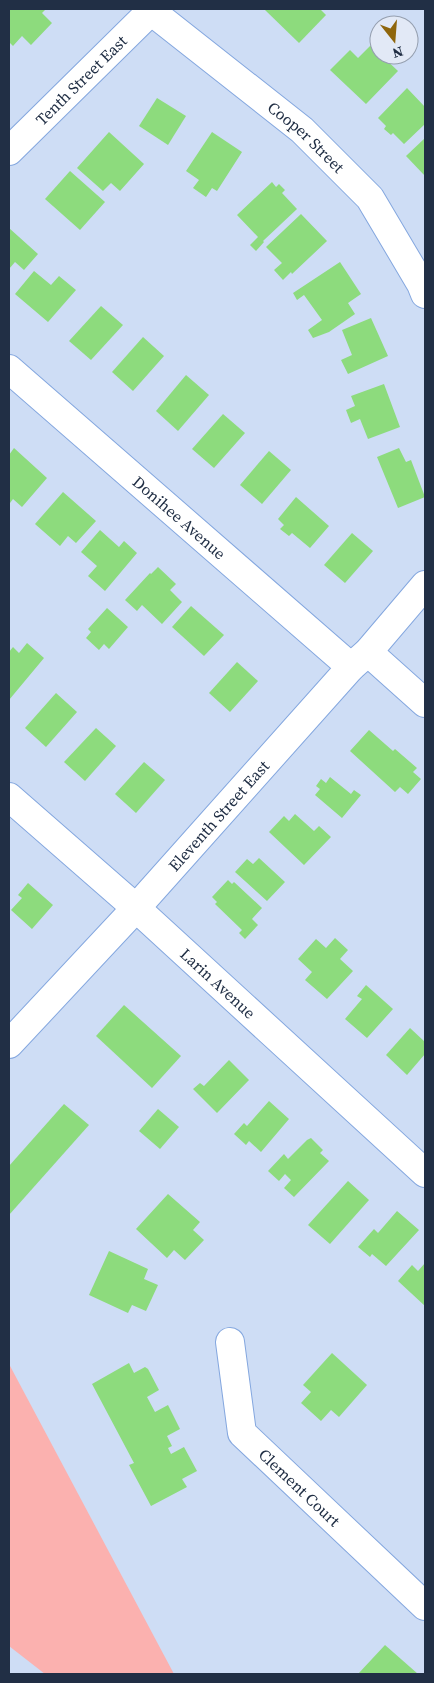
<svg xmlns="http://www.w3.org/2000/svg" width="434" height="1683" font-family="'Source Serif 4',serif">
  <rect width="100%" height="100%" fill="#ceddf5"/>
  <path fill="#fbb1af" d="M9,1364L174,1674H45L9,1646Z"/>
  <g fill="#8ddb7d">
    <path d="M9,9H46L42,13L52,23L31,45L22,36L13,46L9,42Z"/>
    <path d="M264,9H320L326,15L299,43Z"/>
    <path d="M371,45L379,53V55H381L398,71L366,104L330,70L350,50L358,58Z"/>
    <path d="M407,88L425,107V124L404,144L393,133L391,135L384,129L386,126L378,118Z"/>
    <path d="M157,98L186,116L168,145L139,126Z"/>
    <path d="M109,132L144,164L120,191L111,183L103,191L77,168Z"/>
    <path d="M212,132L242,152L217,191L212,188L206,197L193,188L199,180L186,171Z"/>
    <path d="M425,138V176L406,156Z"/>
    <path d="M70,171L105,202L80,230L45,199Z"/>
    <path d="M272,182L276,187L279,184L285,190L282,193L297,209L263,241L264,242L256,251L250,245L258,237L237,215Z"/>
    <path d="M301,214L327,241L292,274L291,272L283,280L274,270L282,263L266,247Z"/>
    <path d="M9,228L38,254L24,270L15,262L9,269Z"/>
    <path d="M340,262L361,294L348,303L355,314L329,332L313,338L308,330L322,320L304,295L297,300L293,293Z"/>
    <path d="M34,271L51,285L59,276L76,290L48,322L15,294Z"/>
    <path d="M101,306L123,325L91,360L69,341Z"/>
    <path d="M371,318L388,356L348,374L341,360L352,355L342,330Z"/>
    <path d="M143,337L164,356L133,391L112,372Z"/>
    <path d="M186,375L209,395L178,431L156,411Z"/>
    <path d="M384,384L400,427L368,439L360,419L351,423L346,410L355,406L351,396Z"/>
    <path d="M223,414L245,433L214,468L192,449Z"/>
    <path d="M14,448L47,478L22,507L13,499L10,503L9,501V455Z"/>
    <path d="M399,448L406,462L411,460L425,497L398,508L377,457Z"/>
    <path d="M269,451L291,470L262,504L240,485Z"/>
    <path d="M63,492L96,521L76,543L68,536L60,546L35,524Z"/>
    <path d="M296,497L329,526L310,548L292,533L289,536L280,529L284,525L278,519Z"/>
    <path d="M100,530L119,547L124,541L137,553L105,591L88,576L97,566L81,552Z"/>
    <path d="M352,533L373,551L345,583L324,565Z"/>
    <path d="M158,567L176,584L170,590L182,602L162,624L142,605L137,611L125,600L150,573L151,574Z"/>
    <path d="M191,606L224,635L204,656L172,627Z"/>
    <path d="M107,608L128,627L109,649L104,644L99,650L86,638L91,632L88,629Z"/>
    <path d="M27,643L44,658L9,700V652L13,647L19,653Z"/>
    <path d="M237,662L258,681L230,712L209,693Z"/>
    <path d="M56,693L77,712L46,747L25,728Z"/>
    <path d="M96,728L116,746L85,781L64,762Z"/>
    <path d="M369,730L393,751L395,749L417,768L413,772L421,779L408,794L400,787L395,792L350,751Z"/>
    <path d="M144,762L165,780L136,813L115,794Z"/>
    <path d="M330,777L351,794L354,790L361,795L342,818L315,795L320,789L316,786L321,779L326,783Z"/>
    <path d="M295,814L314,831L319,826L331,837L304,865L269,832L284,816L289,821Z"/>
    <path d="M259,858L285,882L267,901L235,872L247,859L253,864Z"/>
    <path d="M228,880L232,884L234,882L262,908L252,919L258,925L245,939L239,933L242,930L215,904L217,902L212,897Z"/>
    <path d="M28,883L53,905L32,929L11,910L22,898L18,895Z"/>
    <path d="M335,938L348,950L340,959L353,971L327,999L305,980L312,972L298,959L316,939L326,948Z"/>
    <path d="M366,985L393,1009L367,1038L345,1019L362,999L357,996Z"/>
    <path d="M124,1005L181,1056L152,1088L96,1036Z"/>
    <path d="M410,1028L425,1042V1054L407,1075L386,1055Z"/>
    <path d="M229,1060L249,1080L217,1113L193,1089L200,1083L204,1086Z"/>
    <path d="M269,1101L289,1119L261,1152L249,1141L246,1145L234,1134L244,1123L247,1126Z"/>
    <path d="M64,1104L89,1125L9,1215V1166Z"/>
    <path d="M158,1109L179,1127L160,1149L139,1131Z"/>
    <path d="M311,1138L323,1150L320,1153L329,1161L294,1197L284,1188L291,1180L285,1174L279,1181L268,1171L284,1154L288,1159L307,1140Z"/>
    <path d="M348,1181L369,1200L330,1244L308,1225Z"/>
    <path d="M168,1194L200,1222L193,1230L204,1240L185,1260L174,1250L167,1258L136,1229Z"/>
    <path d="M397,1211L419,1230L386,1266L372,1254L370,1257L358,1247L374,1229L378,1233Z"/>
    <path d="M109,1251L148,1269L144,1279L158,1285L146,1311L132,1305L128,1313L89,1295Z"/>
    <path d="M425,1263V1306L398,1281L412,1265L418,1271Z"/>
    <path d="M332,1353L367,1385L339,1417L331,1410L321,1421L301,1403L311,1392L303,1385Z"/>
    <path d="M129,1363L134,1373L145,1367L148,1369L159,1390L147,1397L155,1412L168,1405L180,1429L167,1436L172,1446L168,1448L171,1454L184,1447L197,1471L182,1479L187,1487L151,1506L129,1465L134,1463L92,1384Z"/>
    <path d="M385,1645L418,1674H358Z"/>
  </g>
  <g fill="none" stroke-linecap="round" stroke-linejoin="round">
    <g stroke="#84a7df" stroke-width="30">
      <g id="minor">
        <path id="s1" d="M151,11L302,130L370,198L421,284L425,294"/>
        <path id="s2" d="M9,151L153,9"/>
        <path id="s3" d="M9,369L351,667"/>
        <path d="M368,652L425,703"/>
        <path id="s4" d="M9,797L136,908L425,1173"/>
        <path id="s5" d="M9,1044L136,908L351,667L368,652L425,585"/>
        <path id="s6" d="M230,1342L242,1433L425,1606"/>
      </g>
    </g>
    <use href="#minor" stroke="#fff" stroke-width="28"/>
  </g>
  <g text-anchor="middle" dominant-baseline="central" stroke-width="4.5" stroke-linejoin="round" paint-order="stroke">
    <g font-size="16" fill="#212f45" stroke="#e2e9f6">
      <text stroke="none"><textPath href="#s2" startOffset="101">Tenth Street East</textPath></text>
      <text stroke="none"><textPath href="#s1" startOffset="200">Cooper Street</textPath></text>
      <text stroke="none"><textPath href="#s3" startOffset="226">Donihee Avenue</textPath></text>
      <text stroke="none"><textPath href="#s5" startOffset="310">Eleventh Street East</textPath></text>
      <text stroke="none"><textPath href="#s4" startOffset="280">Larin Avenue</textPath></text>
      <text stroke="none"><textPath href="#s6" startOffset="171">Clement Court</textPath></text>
    </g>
  </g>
  <rect width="434" height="1683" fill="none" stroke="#212f45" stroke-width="20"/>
  <g transform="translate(394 40) rotate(163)"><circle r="24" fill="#e2e9f6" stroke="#959faf"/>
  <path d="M0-4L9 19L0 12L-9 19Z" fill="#8f660c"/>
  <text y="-8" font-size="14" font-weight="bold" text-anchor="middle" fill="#212f45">N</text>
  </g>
</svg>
